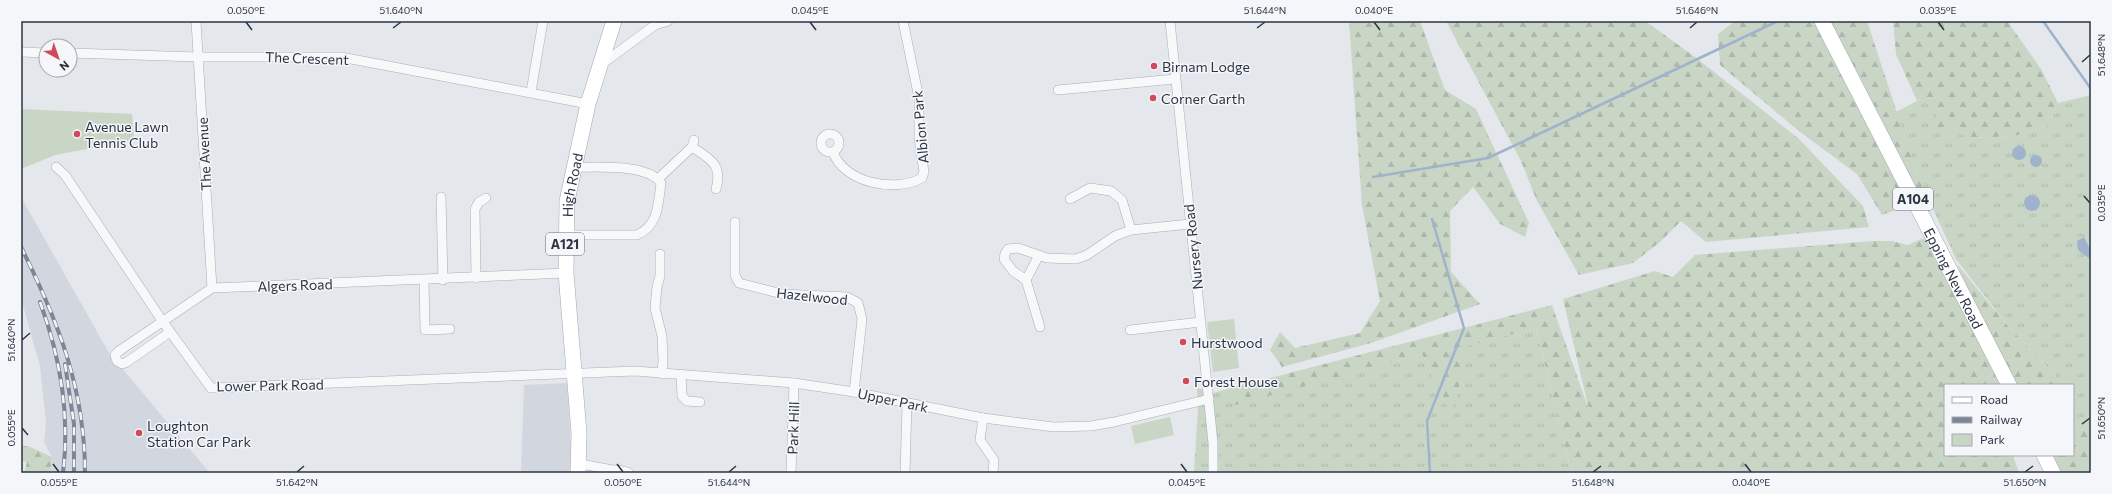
<svg xmlns="http://www.w3.org/2000/svg" width="2112" height="494" font-family="Commissioner,sans-serif">
  <defs>
    <pattern id="grass-tufts" width="24" height="20" patternUnits="userSpaceOnUse"><rect width="24" height="20" fill="#c9d6c5"/><path d="M3 7l-1-3M5 7V3M7 7l1-3M15 17l-1-3M17 17v-4M19 17l1-3" fill="none" stroke="#adb8ab"/></pattern>
    <pattern id="forest-firs" width="22" height="20" patternUnits="userSpaceOnUse"><rect width="22" height="20" fill="#c9d6c5"/><path d="M5 1l3.5 6h-7zM16 11l3.5 6h-7z" fill="#adb8ab"/></pattern>
  </defs>
  <rect width="100%" height="100%" fill="#e4e7ec"/>
  <g fill="#d2d6de">
    <path d="M21,197L109,353L210,473H50L52,457L44,442L46,423L40,366L21,298Z"/>
    <path d="M567,383L572,461L570,473H521L524,385Z"/>
  </g>
  <g fill="url(#grass-tufts)">
    <path d="M2091,95V433L2073,427V385H2064L2007,325L1956,259L1917,174L1896,112L1917,101L1938,97L1972,138L2014,136L2047,126L2058,103Z"/>
    <path d="M1536,328L1569,462L1576,473H1194L1198,408L1197,388L1213,393L1235,387V404L1422,354L1453,416L1466,346Z"/>
  </g>
  <g fill="url(#forest-firs)">
    <path d="M1349,21H1420L1445,90L1476,109L1529,223L1525,237L1500,224L1473,187L1450,211L1451,272L1480,304L1371,343L1282,367L1270,350L1280,332L1295,348L1360,333L1380,301L1362,205Z"/>
    <path d="M1446,21H1645L1695,57L1798,138L1863,206L1869,227L1706,242L1681,221L1660,242L1633,263L1579,275L1537,201L1521,161Z"/>
    <path d="M1735,21H1814L1909,205L1882,215L1857,174L1800,132L1720,65L1718,34Z"/>
    <path d="M1827,21H1867L1917,174L1930,198L1921,201Z"/>
    <path d="M1893,21H2007L2041,69L2058,103L2047,126L2015,136L1972,138L1935,127L1938,97L1917,101L1896,54Z"/>
    <path d="M1924,238L2001,385H1945V455H2013L2019,473H1576L1569,462L1536,328L1467,346L1453,417L1422,354L1235,405V387L1552,305L1589,410L1563,299L1655,271L1673,277L1695,255L1873,241H1892L1908,245Z"/>
    <path d="M1957,264L2007,325L2064,385H2015L1968,292Z"/>
    <path d="M2073,427L2091,433V473H2061L2051,455H2073Z"/>
    <path d="M21,445L30,447L52,457L50,473H24L27,462L21,461Z"/>
  </g>
  <g fill="#c9d6c5">
    <path d="M21,109L132,114L134,140L55,155L21,169Z"/>
    <path d="M1234,319L1239,368L1213,372L1207,322Z"/>
    <path d="M1170,417L1174,435L1135,444L1131,426Z"/>
  </g>
  <g fill="#9fb4cc">
    <circle cx="2019" cy="153" r="7"/>
    <circle cx="2036" cy="161" r="6"/>
    <circle cx="2032" cy="203" r="8"/>
    <path d="M2084,237L2090,249V259L2078,250L2077,241Z"/>
  </g>
  <g fill="none" stroke-linecap="round" stroke-linejoin="round">
    <g stroke="#9fb4cc" stroke-width="2.5">
      <path d="M2043,21L2091,89"/>
      <path d="M1373,177L1488,158L1778,21"/>
      <path d="M1430,473L1427,421L1464,328L1432,219"/>
    </g>
    <g stroke="#a9aeb7" stroke-width="10">
      <g id="minor">
        <path d="M196,21L212,288"/>
        <path d="M1170,21L1213,443V473"/>
        <path d="M21,52L46,53"/>
        <path d="M70,53L198,57H341L588,104"/>
        <path d="M601,62L606,61L655,25L668,21"/>
        <path d="M1058,90L1175,79"/>
        <path d="M531,92L543,21"/>
        <circle cx="830" cy="143" r="9"/>
        <path d="M692,147C710,159 723,164 716,189"/>
        <path d="M833,152C844,183 895,193 922,178L924,172L919,138V98L903,21"/>
        <path d="M56,167L65,175L163,322L211,388L635,371L794,383L854,392L983,418L1054,427L1091,426L1114,422L1209,399"/>
        <path d="M658,179L692,147L694,140"/>
        <path d="M441,197L443,280"/>
        <path d="M1070,199L1090,188L1111,191L1122,200L1131,230"/>
        <path d="M735,222V275L739,283L782,294L847,297L858,303L862,319L854,392"/>
        <path d="M565,235H637C659,225 658,204 661,183C647,163 597,168 573,167"/>
        <path d="M660,254V276L657,287L655,308L662,336L663,360L662,374"/>
        <path d="M476,278L475,209L479,202L486,198"/>
        <path d="M424,280L425,330L450,329"/>
        <path d="M1026,280L1038,257"/>
        <path d="M1040,327L1026,280L1013,271L1004,259L1005,254L1008,249L1018,248L1047,258L1076,259L1087,255L1115,236L1131,230L1190,224"/>
        <path d="M1130,330L1201,322"/>
        <path d="M170,332L127,362L122,364L117,361L115,355L119,351L212,288L566,273"/>
        <path d="M681,374L682,396L687,401L700,402"/>
        <path d="M983,418L980,440L994,460L993,473"/>
        <path d="M579,464C589,465 597,467 607,469C615,471 622,469 629,473"/>
        <path d="M791,473L794,383"/>
        <path d="M905,473L907,404"/>
      </g>
    </g>
    <g stroke="#a3abb8" stroke-width="16">
      <g id="primary">
        <path id="s1" d="M1822,21L2009,385"/>
        <path d="M2044,455L2053,473"/>
        <path id="s2" d="M578,473L579,433L566,273L567,201L588,104L614,21"/>
      </g>
    </g>
    <use href="#minor" stroke="#f7f8fa" stroke-width="9"/>
    <use href="#primary" stroke="#fff" stroke-width="15"/>
    <g stroke="#7d8696" stroke-width="4">
      <g id="rail">
        <path d="M21,247C58,321 85,389 85,473"/>
        <path d="M40,302C60,356 70,416 63,473"/>
        <path d="M65,364L74,424V473"/>
      </g>
    </g>
    <use href="#rail" stroke="#f4f6f9" stroke-width="2.5" stroke-dasharray="8" stroke-linecap="butt"/>
  </g>
  <path fill="none" stroke="#2b3445" stroke-width="1.5" d="M246,22L252,30M810,22L816,30M1374,22L1380,30M1938,22L1944,30M393,28L401,22M1257,28L1265,22M1690,28L1697,22M2082,62L2090,55M2084,196L2090,203M22,340L30,333M2082,424L2090,418M22,428L28,435M53,464L59,472M617,464L623,472M1181,464L1187,472M1745,464L1751,472M297,472L304,466M729,472L736,466M1593,472L1601,466M2025,472L2033,466"/>
  <g fill="#d1495b" stroke="#f4f6f9" stroke-width="1.5">
    <circle cx="1154" cy="66" r="4"/>
    <circle cx="1153" cy="98" r="4"/>
    <circle cx="77" cy="134" r="4"/>
    <circle cx="1183" cy="342" r="4"/>
    <circle cx="1186" cy="381" r="4"/>
    <circle cx="139" cy="433" r="4"/>
  </g>
  <g text-anchor="middle" dominant-baseline="central" stroke-width="3" stroke-linejoin="round" paint-order="stroke">
    <g fill="#f4f6f9" stroke="#676e7b" stroke-width="1">
      <rect x="1893" y="188" width="40" height="22" rx="3"/>
      <rect x="546" y="233" width="38" height="22" rx="3"/>
    </g>
    <g font-size="13" font-weight="bold" fill="#2b3445">
      <text x="1913" y="199">A104</text>
      <text x="565" y="244">A121</text>
    </g>
    <g font-size="14" fill="#2b3445" stroke="#f4f6f9">
      <text transform="translate(307 58) rotate(2)">The Crescent</text>
      <text transform="translate(920 127) rotate(-95)">Albion Park</text>
      <text transform="translate(204 154) rotate(-93)">The Avenue</text>
      <text stroke="none"><textPath href="#s2" startOffset="289">High Road</textPath></text>
      <text transform="translate(1193 247) rotate(-96)">Nursery Road</text>
      <text stroke="none"><textPath href="#s1" startOffset="289">Epping New Road</textPath></text>
      <text transform="translate(295 285) rotate(-2)">Algers Road</text>
      <text transform="translate(812 296) rotate(6)">Hazelwood</text>
      <text transform="translate(270 385) rotate(-1)">Lower Park Road</text>
      <text transform="translate(893 400) rotate(12)">Upper Park</text>
      <text transform="translate(793 428) rotate(-88)">Park Hill</text>
    </g>
    <g font-size="14" fill="#2b3445" stroke="#f4f6f9" text-anchor="start">
      <text x="1162" y="66">Birnam Lodge</text>
      <text x="1161" y="98">Corner Garth</text>
      <text x="85" y="126">Avenue Lawn<tspan x="85" dy="16">Tennis Club</tspan></text>
      <text x="1191" y="342">Hurstwood</text>
      <text x="1194" y="381">Forest House</text>
      <text x="147" y="425">Loughton<tspan x="147" dy="16">Station Car Park</tspan></text>
    </g>
  </g>
  <rect width="2112" height="494" fill="none" stroke="#f4f6f9" stroke-width="44"/>
  <rect x="1944" y="384" width="130" height="72" fill="#f4f6f9" stroke="#a4a8b1"/>
  <rect x="1952" y="397" width="20" height="6" fill="#ffffff" stroke="#a4a8b1"/>
  <text x="1980" y="404" font-size="12" fill="#2b3445">Road</text>
  <rect x="1952" y="417" width="20" height="6" fill="#7d8696" stroke="#a4a8b1"/>
  <text x="1980" y="424" font-size="12" fill="#2b3445">Railway</text>
  <rect x="1952" y="434" width="20" height="12" fill="#c9d6c5" stroke="#a4a8b1"/>
  <text x="1980" y="444" font-size="12" fill="#2b3445">Park</text>
  <g transform="translate(58 58) rotate(140)"><circle r="19" fill="#f4f6f9" stroke="#a4a8b1"/>
  <path d="M0-3L7 15L0 10L-7 15Z" fill="#d1495b"/>
  <text y="-6" font-size="11" font-weight="bold" text-anchor="middle" fill="#2b3445">N</text>
  </g>
  <rect x="22" y="22" width="2068" height="450" fill="none" stroke="#2b3445" stroke-width="1.5"/>
  <g font-size="10" text-anchor="middle" fill="#2b3445">
    <text x="246" y="14">0.050°E</text>
    <text x="401" y="14">51.640°N</text>
    <text x="810" y="14">0.045°E</text>
    <text x="1265" y="14">51.644°N</text>
    <text x="1374" y="14">0.040°E</text>
    <text x="1697" y="14">51.646°N</text>
    <text x="1938" y="14">0.035°E</text>
    <text transform="translate(2101 55) rotate(-90)" y="4">51.648°N</text>
    <text transform="translate(2101 203) rotate(-90)" y="4">0.035°E</text>
    <text transform="translate(11 340) rotate(-90)" y="4">51.640°N</text>
    <text transform="translate(2101 418) rotate(-90)" y="4">51.650°N</text>
    <text transform="translate(11 428) rotate(-90)" y="4">0.055°E</text>
    <text x="59" y="486">0.055°E</text>
    <text x="297" y="486">51.642°N</text>
    <text x="623" y="486">0.050°E</text>
    <text x="729" y="486">51.644°N</text>
    <text x="1187" y="486">0.045°E</text>
    <text x="1593" y="486">51.648°N</text>
    <text x="1751" y="486">0.040°E</text>
    <text x="2025" y="486">51.650°N</text>
  </g>
</svg>
